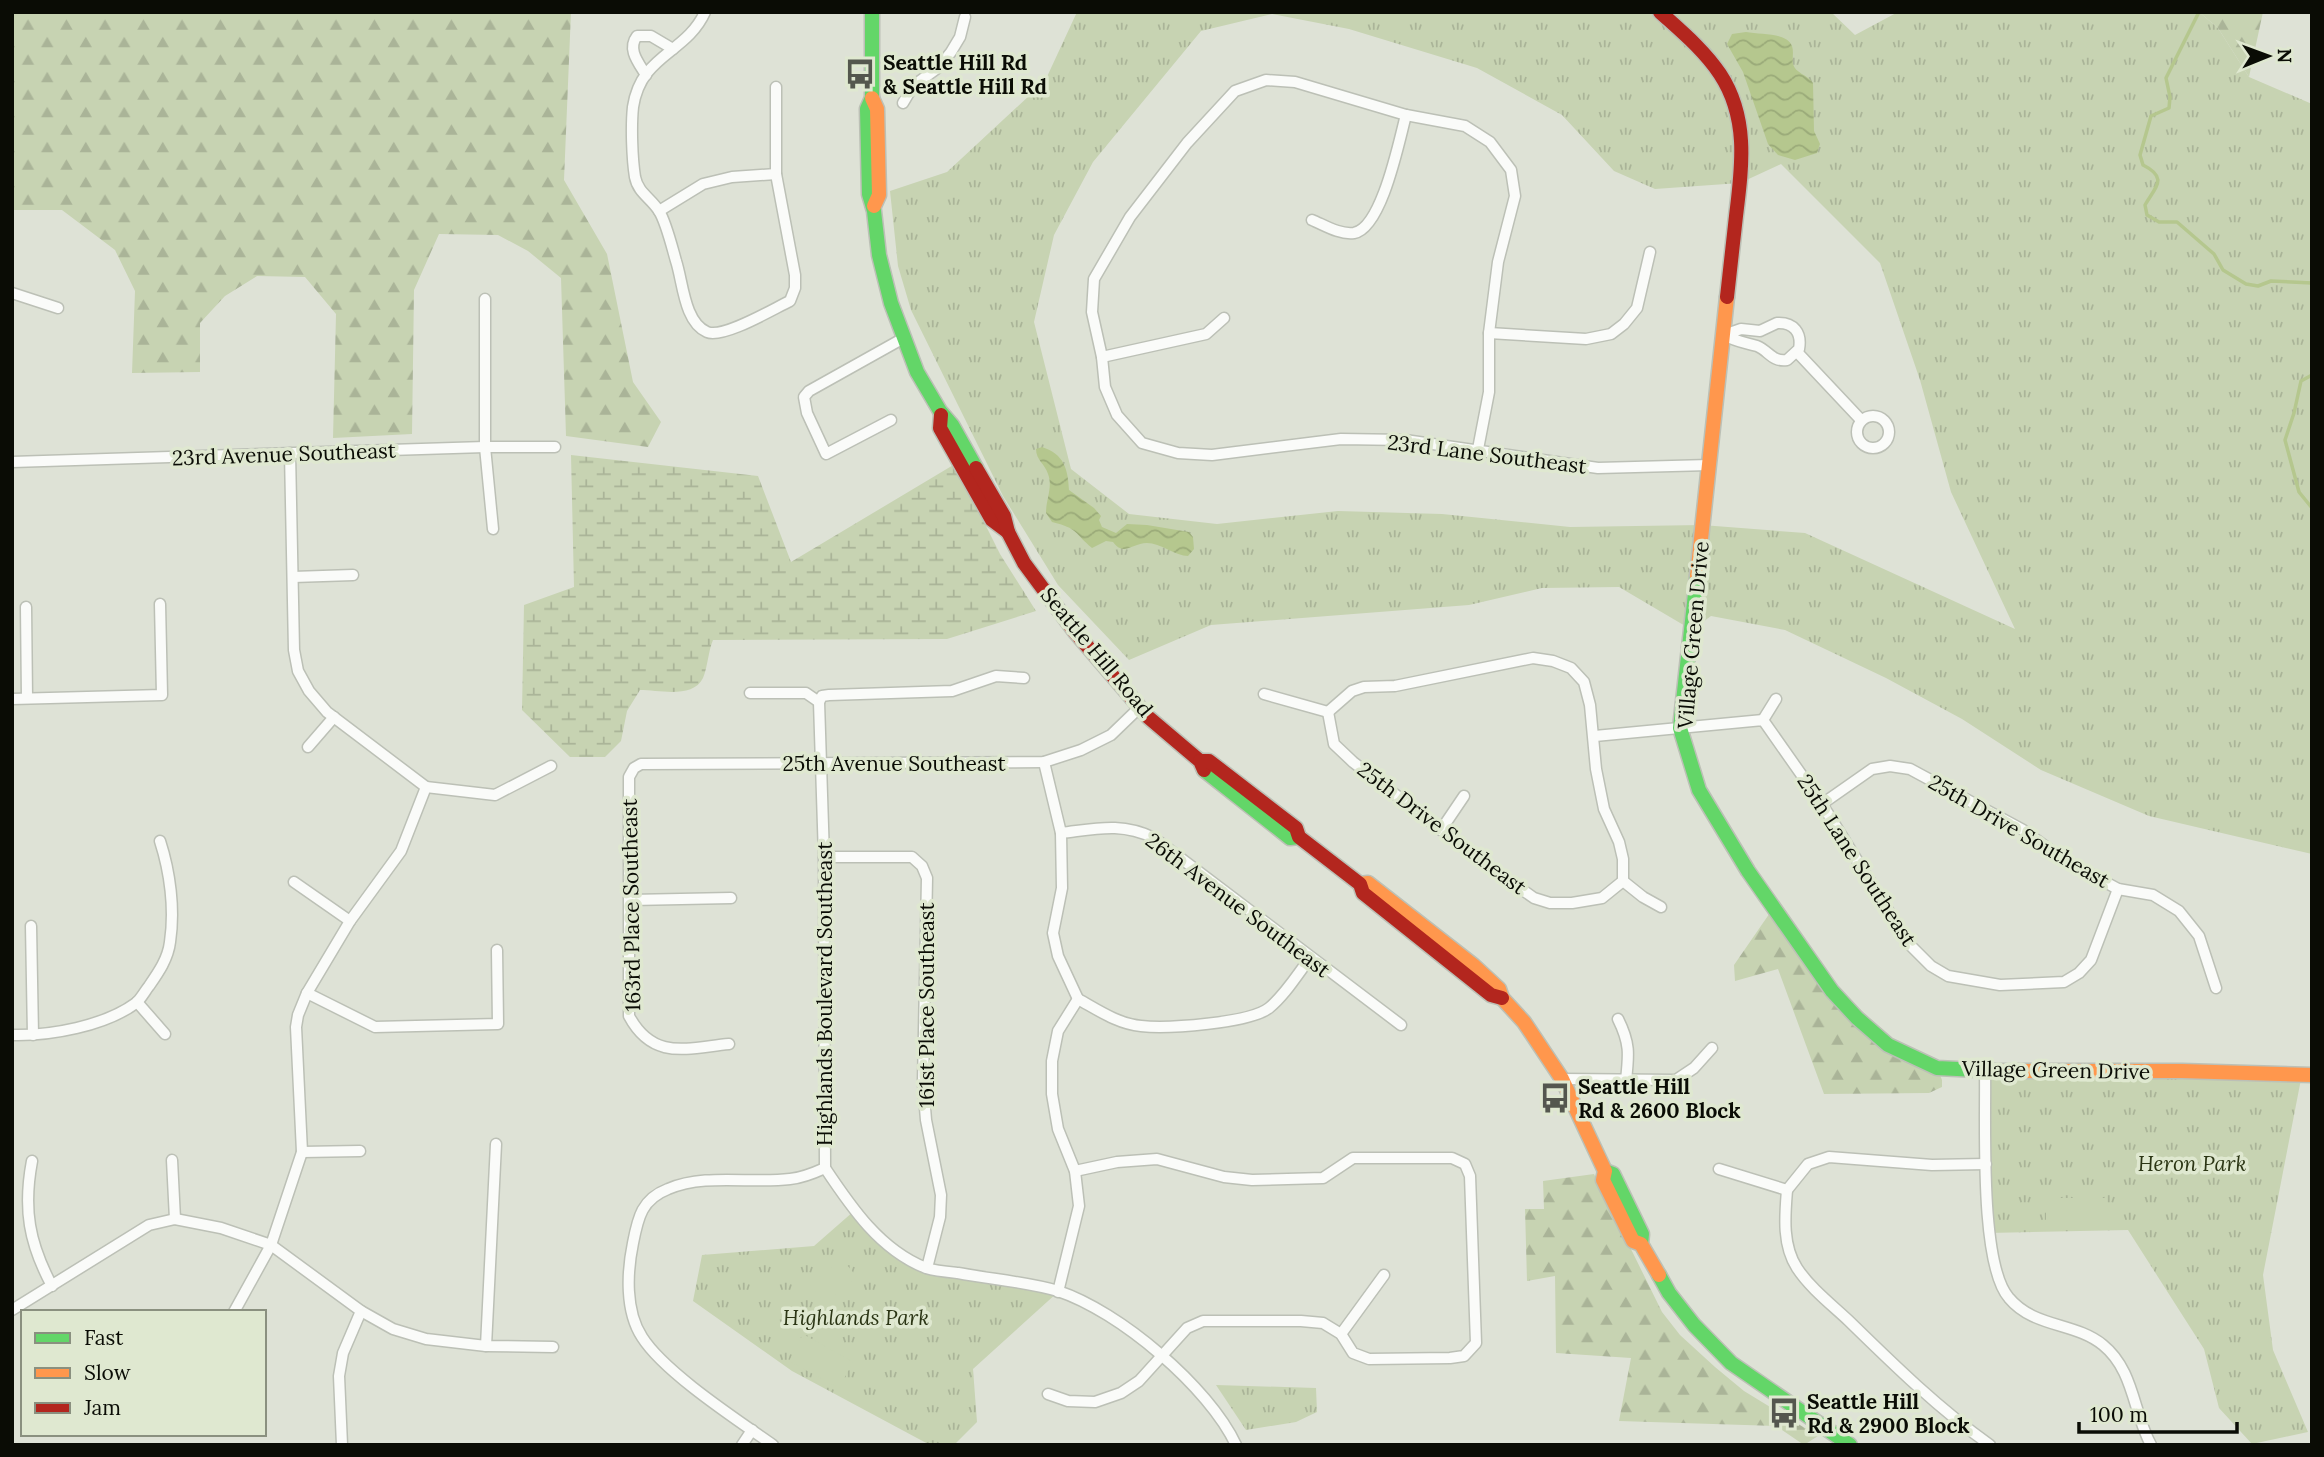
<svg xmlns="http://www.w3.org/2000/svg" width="2324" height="1457" font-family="Lora,serif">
  <defs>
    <pattern id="grass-tufts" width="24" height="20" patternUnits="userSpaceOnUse" patternTransform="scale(1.75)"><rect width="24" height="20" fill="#c7d3b2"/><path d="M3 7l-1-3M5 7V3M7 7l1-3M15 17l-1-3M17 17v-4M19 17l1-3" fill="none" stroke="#aab498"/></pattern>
    <pattern id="forest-firs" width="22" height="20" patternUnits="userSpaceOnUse" patternTransform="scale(1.75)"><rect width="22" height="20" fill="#c7d3b2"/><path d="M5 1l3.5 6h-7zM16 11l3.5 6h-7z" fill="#aab498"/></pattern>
    <pattern id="wetland-marsh" width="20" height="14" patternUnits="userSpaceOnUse" patternTransform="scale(1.75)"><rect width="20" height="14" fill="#c7d3b2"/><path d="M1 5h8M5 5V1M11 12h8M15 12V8" fill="none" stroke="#aab498"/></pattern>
    <pattern id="water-waves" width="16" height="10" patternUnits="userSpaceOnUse" patternTransform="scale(1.75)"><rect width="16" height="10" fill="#b5c78e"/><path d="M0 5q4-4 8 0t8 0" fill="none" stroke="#9aaa79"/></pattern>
  </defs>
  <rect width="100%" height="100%" fill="#dee2d6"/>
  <g fill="url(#grass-tufts)" fill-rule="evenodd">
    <path d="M1077,12H1831L1855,35L1898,12H2199L2218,28L2249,77L2312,104V854L2149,816L2041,770L1962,719L1886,678L1785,630L1711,616L1692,630L1619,587L1542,588L1469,605L1211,625L1129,660L1058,585L1003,496L911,310L898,266L890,191L947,172L1045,81ZM1272,14L1349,29L1477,68L1562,115L1614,171L1655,189L1740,183L1781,164L1880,263L1920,380L1951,492L2015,629L1805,533L1702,525L1570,527L1442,514L1338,511L1217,524L1129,514L1071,469L1034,322L1054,235L1093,162L1201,31Z"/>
    <path d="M1985,1071L2302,1074L2263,1275L2273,1350L2308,1432L2252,1444L2219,1408L2204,1349L2128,1230L1988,1233Z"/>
    <path d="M854,1211L888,1245L927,1268L1058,1292L973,1369L977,1422L954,1445H930L792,1371L693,1301L702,1255L814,1246Z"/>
    <path d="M1216,1385L1316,1388L1317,1412L1296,1422L1246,1430Z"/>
  </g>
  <g fill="url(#forest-firs)">
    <path d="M12,12H571L564,180L607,254L633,382L661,422L648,447L566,436L561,278L528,251L498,235L439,234L414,290L412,434L333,438L336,314L305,277L257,276L225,296L200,323V372L132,373L135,291L115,250L62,210H12Z"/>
    <path d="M2199,12H2263L2249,77L2218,28Z"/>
    <path d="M1774,907L1857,1018L1937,1068L1942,1080V1087L1929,1093L1824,1094L1778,969L1735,981L1734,965Z"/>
    <path d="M1594,1174L1662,1312L1680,1335L1715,1367L1744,1391L1818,1436L1804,1445L1776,1426L1619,1421L1631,1358L1556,1353L1555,1276L1527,1281L1525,1209H1544L1543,1181Z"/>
  </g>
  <path fill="url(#wetland-marsh)" d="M571,455L758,476L791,562L955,464L1000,554L1036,611L947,639L713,640C708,652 708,666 703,678C693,699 659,690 640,690L627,711L621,741L605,757H570L522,710L524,605L574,587Z"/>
  <g fill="#c7d3b2">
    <rect x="2046" y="1198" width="60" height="29"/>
    <path d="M842,1259L857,1277L825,1303L810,1285Z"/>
    <path d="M803,1334L853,1362L839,1388L789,1361Z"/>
  </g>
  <g fill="url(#water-waves)">
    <path d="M1746,32C1761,35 1786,32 1792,46C1794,52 1792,58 1793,64C1795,73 1808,75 1813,83L1814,131L1820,144L1817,153L1795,160L1778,155L1768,144L1743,72L1727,44L1732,34Z"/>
    <path d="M1042,447C1064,454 1068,469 1069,490L1094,508L1101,516L1099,520L1102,527L1116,533L1127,524L1147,525L1189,532L1193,537L1194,549L1188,556C1176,556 1160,543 1147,543C1132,543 1124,557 1113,542L1106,541L1092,548C1075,534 1078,528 1052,522L1046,513C1046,499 1053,487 1048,474C1045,464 1036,460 1036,449Z"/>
  </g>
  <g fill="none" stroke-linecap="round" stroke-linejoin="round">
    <g stroke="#b5c78e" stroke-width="3.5">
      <path d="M2199,12L2166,78L2170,97L2169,108L2151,116L2140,155L2143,165C2169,178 2155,187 2145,205L2147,215L2159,222H2177L2214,254L2223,270L2246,284L2258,286L2271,281L2312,283"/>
      <path d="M2312,375L2301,381L2294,413L2285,440L2299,492L2312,508"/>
    </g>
    <g stroke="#bcc0b6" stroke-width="13">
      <g id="street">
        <path d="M705,12C686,54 641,54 633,107C631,126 632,158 635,177C638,193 651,198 659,211C666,222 672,247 676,261C683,282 684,322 707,332C723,339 773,309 790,301L795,288V275L776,174V87"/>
        <path d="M646,75C638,62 627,49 637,36H651L673,49"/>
        <path d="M903,103L913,86L939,67L951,52L960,37L965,17"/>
        <path d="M659,211L703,184L732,177L776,174"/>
        <path d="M1312,220C1324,225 1340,235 1354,233C1382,228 1399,141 1406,115"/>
        <path d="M12,293L58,308"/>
        <path d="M485,299V447L493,529"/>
        <path d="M1777,323C1794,322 1802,333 1799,349L1787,360C1772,362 1769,351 1757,346C1743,342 1737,342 1724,335L1741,329L1760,331Z"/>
        <path d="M1489,333L1586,339L1611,334L1624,324L1637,308L1650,252"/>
        <path d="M1797,352L1861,420"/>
        <path d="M1102,357L1206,334L1224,318"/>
        <circle cx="1873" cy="432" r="16"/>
        <path d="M891,420L826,454L807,413L804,397L809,391L902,339"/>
        <path d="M1478,449L1489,392V333L1498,262L1515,196L1511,170L1490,142L1465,126L1406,115L1295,82L1266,80L1235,91L1187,143L1130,217L1094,279L1092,312L1102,357L1105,387L1117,415L1142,443L1178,453L1212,455L1341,439L1405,440L1598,468L1709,465"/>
        <path d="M12,462L485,447H555"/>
        <path d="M293,577L353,575"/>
        <path d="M26,607L27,698"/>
        <path d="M1024,678L996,676L952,691L829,695L822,696L819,702L824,857L825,1168C851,1207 880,1250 926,1268C936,1271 948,1272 958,1273C989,1279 1028,1282 1058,1291C1119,1311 1209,1387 1236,1445"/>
        <path d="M750,693H806L819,702"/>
        <path d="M1264,694L1328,712"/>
        <path d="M12,699L162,695L160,604"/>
        <path d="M1328,712L1352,691L1364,687L1395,686L1533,658L1553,661L1571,668L1584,682L1590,705L1596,769L1604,809L1619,842L1623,859V881"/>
        <path d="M1328,712L1334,744L1353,762L1487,865L1534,898L1550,903H1572L1602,898L1623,881"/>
        <path d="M1763,720L1776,699"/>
        <path d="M1595,736L1763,720L1822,804L1909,944L1931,966L1948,976L2000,985L2064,982L2079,973L2091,960L2118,889"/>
        <path d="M308,747L334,717"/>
        <path d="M1044,762L1061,833L1062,888L1053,933L1058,956L1078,999"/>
        <path d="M426,787L495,795L551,766"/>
        <path d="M1822,804L1872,769L1890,766L1910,769L2023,830L2064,860L2118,889L2153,895L2179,911L2199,936L2216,988"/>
        <path d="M1441,830L1464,796"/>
        <path d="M1061,833C1096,829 1121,822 1154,838L1401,1025"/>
        <path d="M824,857H912L922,866L927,878L923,1083L926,1120L941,1195L940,1217L927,1268"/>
        <path d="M1623,881L1643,897L1661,907"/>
        <path d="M294,882L350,921"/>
        <path d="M631,900L731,898"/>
        <path d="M31,926L33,1035"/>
        <path d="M307,993L375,1027L498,1024L497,950"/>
        <path d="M1078,999C1098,1010 1118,1024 1141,1026C1167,1029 1250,1023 1269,1008C1285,995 1297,975 1310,958"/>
        <path d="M137,1002L165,1034"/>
        <path d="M1618,1019C1630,1043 1629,1054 1626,1080"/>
        <path d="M12,1035C50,1036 105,1026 136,1003C141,999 145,991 149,986C158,973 168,959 170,942C175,909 170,872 160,841"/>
        <path d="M729,1044C687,1048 653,1061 629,1016V777L634,768L641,764L1044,762L1081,750L1111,735L1139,708"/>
        <path d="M1985,1071C1986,1120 1979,1264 2009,1298C2034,1328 2075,1322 2103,1345C2134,1370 2133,1412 2151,1445"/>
        <path d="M1562,1079L1676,1080L1694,1068L1712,1048"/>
        <path d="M302,1152L360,1151"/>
        <path d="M172,1160L175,1219"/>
        <path d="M32,1161C23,1209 29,1243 52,1286"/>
        <path d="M1719,1169L1787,1190L1808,1164L1829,1157L1932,1165L1986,1164"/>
        <path d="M1787,1190C1785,1215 1782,1245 1797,1268C1810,1288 1832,1305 1849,1321C1894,1365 1939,1409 1990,1445"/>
        <path d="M1058,1292L1079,1206L1075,1171L1058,1129L1052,1094V1061L1058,1031L1078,999"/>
        <path d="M12,1310L149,1225L175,1219L221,1228L271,1245L361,1311L393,1329L426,1339L486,1346L553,1347"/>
        <path d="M234,1312L271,1245L302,1152L296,1027L298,1015L307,993L350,921L401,851L426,787L327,712L309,691L298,671L294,650L290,453"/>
        <path d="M1341,1334L1384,1275"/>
        <path d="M486,1346L496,1144"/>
        <path d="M1048,1394L1068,1401L1095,1402L1121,1393L1139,1381L1187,1328L1203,1321H1301L1323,1323L1341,1334L1353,1353L1369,1359L1450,1358L1464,1356L1476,1343L1470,1176L1465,1164L1452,1158H1353L1323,1178L1252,1180L1224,1177L1157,1159L1117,1162L1075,1171"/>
        <path d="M342,1445L339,1376L343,1353L361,1311"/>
        <path d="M742,1445L752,1430"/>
        <path d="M773,1445C736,1419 664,1372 642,1337C625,1311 627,1272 633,1243C638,1217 642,1199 668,1189C706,1173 750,1184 790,1179C802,1178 814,1173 825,1168"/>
      </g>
    </g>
    <g stroke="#bcc0b6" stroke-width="17">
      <g id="fast">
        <path d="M872,12V98L867,109L869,194L874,211L879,255L891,303L917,372L940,411L952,425L976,468"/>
        <path d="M1697,576L1680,728L1699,790L1748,871L1832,991L1857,1018L1888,1045L1937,1068L1998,1071"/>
        <path d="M1204,770L1290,838L1299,837"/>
        <path d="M1605,1171L1613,1174L1642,1234L1641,1244"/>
        <path d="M1659,1275L1669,1293L1694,1325L1731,1363L1850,1445"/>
      </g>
    </g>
    <g stroke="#bcc0b6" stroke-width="17">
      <g id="slow">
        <path d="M872,98L877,109L879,195L874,206"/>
        <path d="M1697,576L1727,297"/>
        <path d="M1360,884L1368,883L1473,965L1499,989L1502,998L1524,1022L1562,1079L1605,1171L1603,1180L1633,1241L1641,1244L1659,1275"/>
        <path d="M1998,1071H2182L2312,1075"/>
      </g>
    </g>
    <g stroke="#bcc0b6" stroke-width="17">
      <g id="jam">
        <path d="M1660,12C1681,31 1704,50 1720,74C1749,118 1742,167 1736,216C1733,243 1730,270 1727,297"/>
        <path d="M941,415L940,428L992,520L1008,532"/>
        <path d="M976,468L1004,516L1008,532L1024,563L1075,632L1148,717L1200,761L1204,770"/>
        <path d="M1200,761H1209L1296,828L1299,837L1360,884L1363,893L1491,995L1502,998"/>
      </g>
    </g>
    <use href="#street" stroke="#fafbf9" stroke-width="10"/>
    <use href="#fast" stroke="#63d668" stroke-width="14"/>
    <use href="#slow" stroke="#ff974d" stroke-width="14"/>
    <use href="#jam" stroke="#b3261e" stroke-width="14"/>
  </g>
  <defs>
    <g id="bus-bare" transform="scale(2.415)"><path d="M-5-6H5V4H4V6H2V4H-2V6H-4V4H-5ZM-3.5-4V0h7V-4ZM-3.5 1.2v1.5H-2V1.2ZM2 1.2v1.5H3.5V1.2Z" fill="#54574e" stroke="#dfe8d0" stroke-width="2.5" paint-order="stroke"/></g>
  </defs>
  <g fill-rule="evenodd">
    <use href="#bus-bare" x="860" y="74"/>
    <use href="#bus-bare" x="1555" y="1098"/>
    <use href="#bus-bare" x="1784" y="1413"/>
  </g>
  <g text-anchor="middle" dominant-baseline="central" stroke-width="7" stroke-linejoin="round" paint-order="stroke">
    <g font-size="21" font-weight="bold" fill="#0a0c05" stroke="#dfe8d0" text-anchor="start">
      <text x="883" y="62">Seattle Hill Rd<tspan x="883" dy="24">&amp; Seattle Hill Rd</tspan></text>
      <text x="1578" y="1086">Seattle Hill<tspan x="1578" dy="24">Rd &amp; 2600 Block</tspan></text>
      <text x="1807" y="1401">Seattle Hill<tspan x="1807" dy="24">Rd &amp; 2900 Block</tspan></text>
    </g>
    <g font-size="21" fill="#0a0c05" stroke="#dfe8d0">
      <text transform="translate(284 454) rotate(-2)">23rd Avenue Southeast</text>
      <text transform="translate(1487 454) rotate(7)">23rd Lane Southeast</text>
      <text transform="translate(1693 635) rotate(-85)">Village Green Drive</text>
      <text transform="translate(1097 652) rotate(50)">Seattle Hill Road</text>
      <text x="894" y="763">25th Avenue Southeast</text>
      <text transform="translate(1442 828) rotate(37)">25th Drive Southeast</text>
      <text transform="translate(2019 831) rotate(30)">25th Drive Southeast</text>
      <text transform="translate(1857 860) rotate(57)">25th Lane Southeast</text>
      <text transform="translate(631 905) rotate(-91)">163rd Place Southeast</text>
      <text transform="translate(1238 905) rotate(37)">26th Avenue Southeast</text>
      <text transform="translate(824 994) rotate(-90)">Highlands Boulevard Southeast</text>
      <text transform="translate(926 1005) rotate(-90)">161st Place Southeast</text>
      <text transform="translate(2056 1070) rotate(1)">Village Green Drive</text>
    </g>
    <g font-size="21" font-style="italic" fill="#2b3514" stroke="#dfe8d0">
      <text x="2192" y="1163">Heron Park</text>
      <text x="856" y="1317">Highlands Park</text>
    </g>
  </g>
  <rect width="2324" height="1457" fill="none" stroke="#0a0c05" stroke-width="28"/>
  <rect x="21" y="1310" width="245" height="126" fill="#dfe8d0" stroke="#8a907f" stroke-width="2"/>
  <rect x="35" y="1333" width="35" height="10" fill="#63d668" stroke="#8a907f" stroke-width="2"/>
  <text x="84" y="1345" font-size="21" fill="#0a0c05">Fast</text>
  <rect x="35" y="1368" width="35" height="10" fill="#ff974d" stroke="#8a907f" stroke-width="2"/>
  <text x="84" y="1380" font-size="21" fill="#0a0c05">Slow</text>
  <rect x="35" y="1403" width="35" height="10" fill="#b3261e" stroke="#8a907f" stroke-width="2"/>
  <text x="84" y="1415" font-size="21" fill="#0a0c05">Jam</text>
  <g transform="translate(2268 56) rotate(89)" stroke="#dfe8d0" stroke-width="5" paint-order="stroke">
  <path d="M0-5L12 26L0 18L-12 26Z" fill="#0a0c05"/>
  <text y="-10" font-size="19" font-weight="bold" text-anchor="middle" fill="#0a0c05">N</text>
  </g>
  <path d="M2079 1422v10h158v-10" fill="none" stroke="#0a0c05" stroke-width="3.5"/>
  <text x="2090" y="1422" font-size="21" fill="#0a0c05" stroke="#dfe8d0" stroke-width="5" paint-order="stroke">100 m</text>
</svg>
